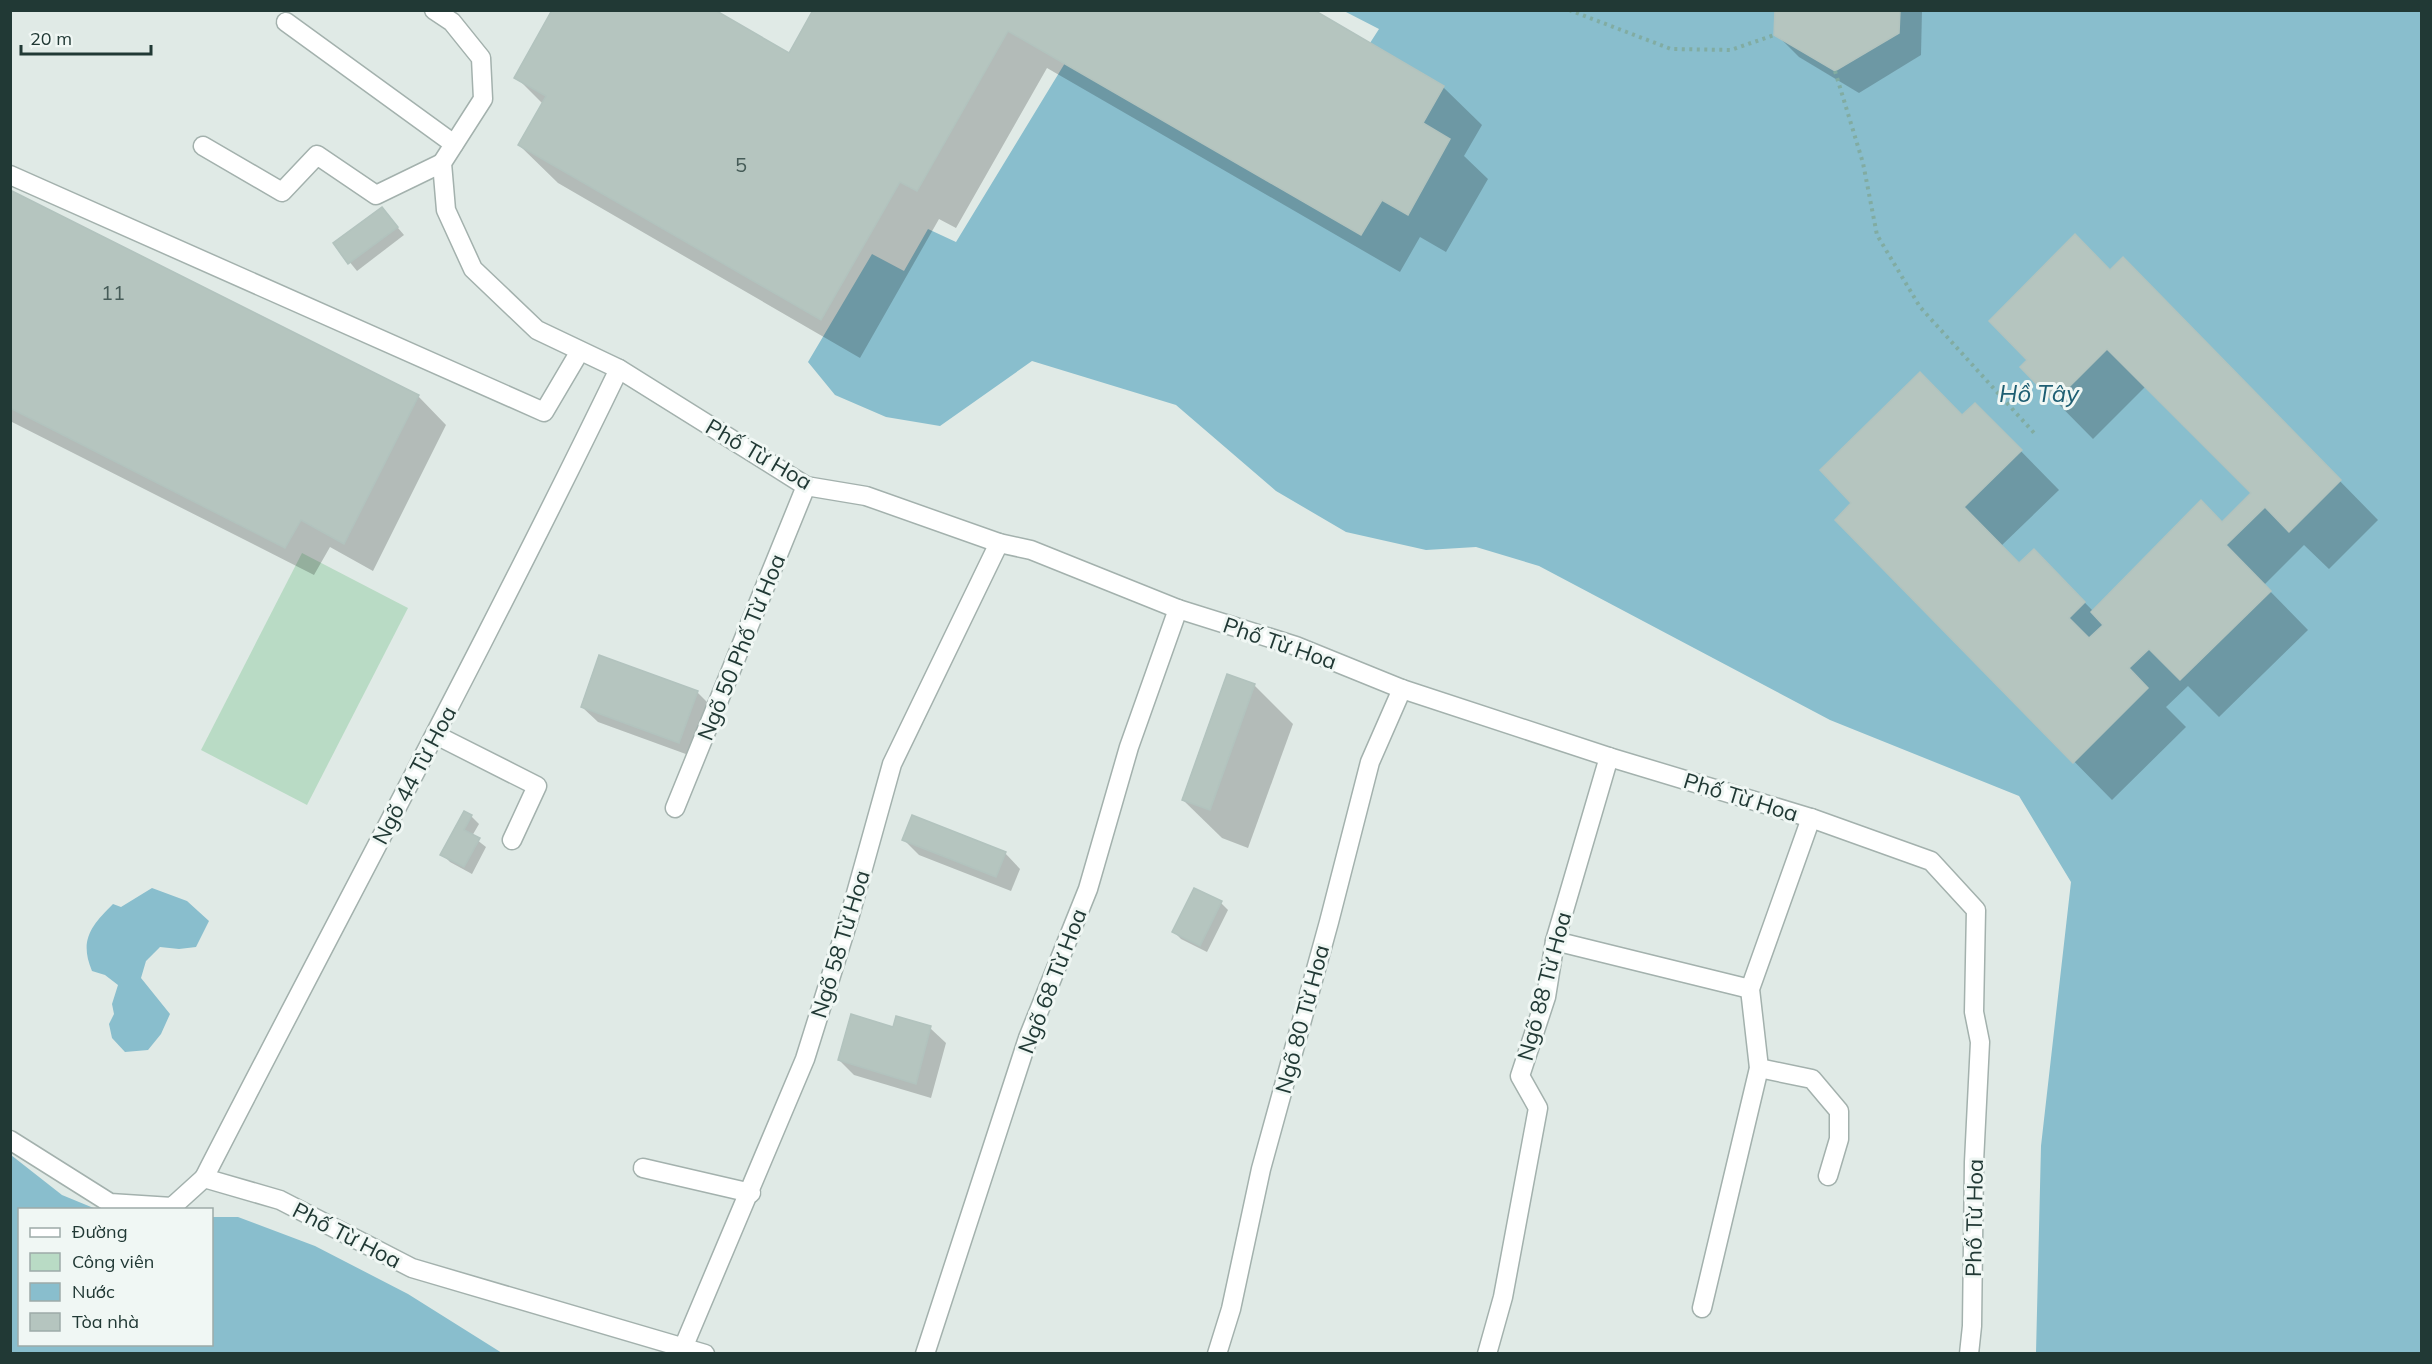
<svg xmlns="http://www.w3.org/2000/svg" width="2432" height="1364" font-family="Mulish,sans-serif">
  <rect width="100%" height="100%" fill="#e0eae6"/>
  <path fill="#b9dbc5" d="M302,553L408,608L307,805L201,750Z"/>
  <g fill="#89becd">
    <path d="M1344,11H2421V1353H2036L2041,1146L2071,882L2019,796L1830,720L1539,566L1476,547L1426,550L1346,532L1276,491L1176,405L1032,361L940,426L886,417L835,395L808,362L872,254L904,271L928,229L956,242L1065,63L1361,235L1382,200L1408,215L1450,139L1423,123L1444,86L1370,43L1379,29Z"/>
    <path d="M152,888L187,901L209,921L196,947L179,949L160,947L146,961L141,978L170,1014L161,1034L148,1050L125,1052L112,1038L109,1024L114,1014L112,1004L118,985L105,975L92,971C79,940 91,926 113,904L121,907Z"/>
    <path d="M11,1155L62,1195L96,1209L20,1210V1344H212V1217H238L315,1246L408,1294L502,1353H11Z"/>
  </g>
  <g fill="#0003">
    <path d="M815,10H1311L1443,87L1482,125L1464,156L1488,179L1446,252L1420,237L1400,272L1047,68L956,228L939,219L860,358L558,183L519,145L543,104L516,77L790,55Z"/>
    <path d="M1777,10H1922L1921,55L1859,93L1799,57L1776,34Z"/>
    <path d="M10,191L418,396L446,425L373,571L330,547L314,575L10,421Z"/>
    <path d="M382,209L404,235L357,271L335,244Z"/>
    <path d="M2111,272L2161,298L2378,520L2329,569L2304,545L2264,585L2308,630L2219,717L2188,686L2166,707L2186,727L2112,800L1837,520L1963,417L2013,443L2059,490L2001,546L2020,565L2034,551L2093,611L2222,524L2253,493L2146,386L2093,439L2022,367Z"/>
    <path d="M1254,685L1293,724L1248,848L1222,838L1183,800Z"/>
    <path d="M697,692L712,707L694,757L598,722L582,707Z"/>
    <path d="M471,816L479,824L472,836L486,847L472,874L450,862L442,854Z"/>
    <path d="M904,840L1005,853L1020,869L1011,891L919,855Z"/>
    <path d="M1221,903L1228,910L1207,952L1181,939L1174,932Z"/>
    <path d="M930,1028L946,1043L931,1098L854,1075L839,1060L895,1029Z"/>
  </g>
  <g fill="#b5c5bf" stroke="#b2c3be" stroke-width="1.5">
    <path d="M552,10H715L789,53L813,10H1314L1444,86L1423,123L1450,139L1408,215L1382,200L1361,235L1008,31L917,191L900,182L821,320L518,145L546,96L514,78Z"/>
    <path d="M1775,10H1900L1899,33L1835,71L1774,35Z"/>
    <path d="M10,190L419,395L344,544L301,520L285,548L10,408Z"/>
    <path d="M382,207L398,227L348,264L333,243Z"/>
    <path d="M2075,234L2110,270L2123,257L2341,480L2289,532L2265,507L2226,545L2271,591L2180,680L2149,649L2129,668L2148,688L2073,763L1835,520L1851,503L1820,470L1920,372L1962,415L1975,403L2022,450L1964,507L2019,563L2034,549L2085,602L2069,618L2089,638L2103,625L2091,612L2201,500L2222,522L2251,493L2107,349L2054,402L2020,367L2027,360L1989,321Z"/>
    <path d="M599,655L698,691L679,743L581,707Z"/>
    <path d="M1227,674L1255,684L1210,810L1182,800Z"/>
    <path d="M464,811L472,815L464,830L480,838L464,867L440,855Z"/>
    <path d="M912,815L1006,852L996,877L902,840Z"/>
    <path d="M1194,888L1222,901L1200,946L1172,932Z"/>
    <path d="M851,1014L893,1027L896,1016L931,1026L916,1084L838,1060Z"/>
  </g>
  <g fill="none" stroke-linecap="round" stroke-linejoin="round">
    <g stroke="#a3b1ad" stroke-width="21">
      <g id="minor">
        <path d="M434,10L452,22L481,58L483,99L442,163L446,210L473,269L537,330L619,369L806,486L866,496L999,543L1031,550L1178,609L1296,646L1402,689L1609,757L1811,818L1931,861L1976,910L1974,1012L1980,1042L1974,1162L1972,1326L1969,1354"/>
        <path d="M286,22L454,144"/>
        <path d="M203,146L282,192L317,155L376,195L442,163"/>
        <path d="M10,175L544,412L580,351"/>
        <path d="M436,735L537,786L512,840"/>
        <path d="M675,808L806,486"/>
        <path d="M1555,941L1750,989"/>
        <path d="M1759,1068L1812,1079L1839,1111V1139L1828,1176"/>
        <path d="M10,1140L110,1203L172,1207L204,1178L280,1200L412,1268L705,1354"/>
        <path d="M643,1168L751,1193"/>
        <path d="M204,1178C342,909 487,642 619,369"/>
        <path d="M1702,1308L1759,1068L1750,989L1811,818"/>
        <path d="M683,1348L805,1059L850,915L892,764L999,543"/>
        <path d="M925,1354L1028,1038L1088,889L1129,747L1178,609"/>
        <path d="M1217,1354L1231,1309L1261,1169L1329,922L1370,762L1402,689"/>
        <path d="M1487,1354L1503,1297L1538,1108L1520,1076L1546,997L1555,941L1609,757"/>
      </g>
    </g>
    <g stroke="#81aca2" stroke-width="4" stroke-dasharray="3 4.5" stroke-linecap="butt">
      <path d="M1569,10L1671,49L1731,50L1774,35"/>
      <path d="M1835,71L1863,163L1877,235L1920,307L2035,434"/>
    </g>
    <use href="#minor" stroke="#fff" stroke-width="18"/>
  </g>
  <g text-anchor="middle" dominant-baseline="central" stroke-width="6" stroke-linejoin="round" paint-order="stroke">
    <g font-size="20" fill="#465c58">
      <text x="741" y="164">5</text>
      <text x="113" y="292">11</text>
    </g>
    <g font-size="22" fill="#213935" stroke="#f0f7f4">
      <text transform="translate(759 454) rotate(30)">Phố Từ Hoa</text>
      <text transform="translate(1280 643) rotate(19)">Phố Từ Hoa</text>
      <text transform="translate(741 647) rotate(-68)">Ngõ 50 Phố Từ Hoa</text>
      <text transform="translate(414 775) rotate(-62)">Ngõ 44 Từ Hoa</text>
      <text transform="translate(1741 797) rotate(17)">Phố Từ Hoa</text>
      <text transform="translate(840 944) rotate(-73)">Ngõ 58 Từ Hoa</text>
      <text transform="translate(1052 981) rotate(-69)">Ngõ 68 Từ Hoa</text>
      <text transform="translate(1544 986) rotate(-75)">Ngõ 88 Từ Hoa</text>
      <text transform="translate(1302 1019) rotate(-75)">Ngõ 80 Từ Hoa</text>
      <text transform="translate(1974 1218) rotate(-89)">Phố Từ Hoa</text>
      <text transform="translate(347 1235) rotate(27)">Phố Từ Hoa</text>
    </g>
    <g font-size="24" font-style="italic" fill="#1e5e72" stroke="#f0f7f4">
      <text x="2039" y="393">Hồ Tây</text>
    </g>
  </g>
  <rect width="2432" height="1364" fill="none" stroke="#213935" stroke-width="24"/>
  <rect x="18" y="1208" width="195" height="138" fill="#f0f7f4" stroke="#9daba8" stroke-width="1.5"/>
  <rect x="30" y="1228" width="30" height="9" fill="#ffffff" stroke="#9daba8" stroke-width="1.5"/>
  <text x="72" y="1238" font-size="18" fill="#213935">Đường</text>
  <rect x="30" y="1253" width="30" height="18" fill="#b9dbc5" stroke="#9daba8" stroke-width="1.5"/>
  <text x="72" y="1268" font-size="18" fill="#213935">Công viên</text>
  <rect x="30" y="1283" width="30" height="18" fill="#89becd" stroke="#9daba8" stroke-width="1.5"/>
  <text x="72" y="1298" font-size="18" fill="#213935">Nước</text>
  <rect x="30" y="1313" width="30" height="18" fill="#b5c5bf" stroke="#9daba8" stroke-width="1.5"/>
  <text x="72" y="1328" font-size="18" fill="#213935">Tòa nhà</text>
  <path d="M21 45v9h130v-9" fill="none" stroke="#213935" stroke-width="3"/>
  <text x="30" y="45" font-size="18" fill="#213935" stroke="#f0f7f4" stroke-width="4.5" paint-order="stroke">20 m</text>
</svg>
